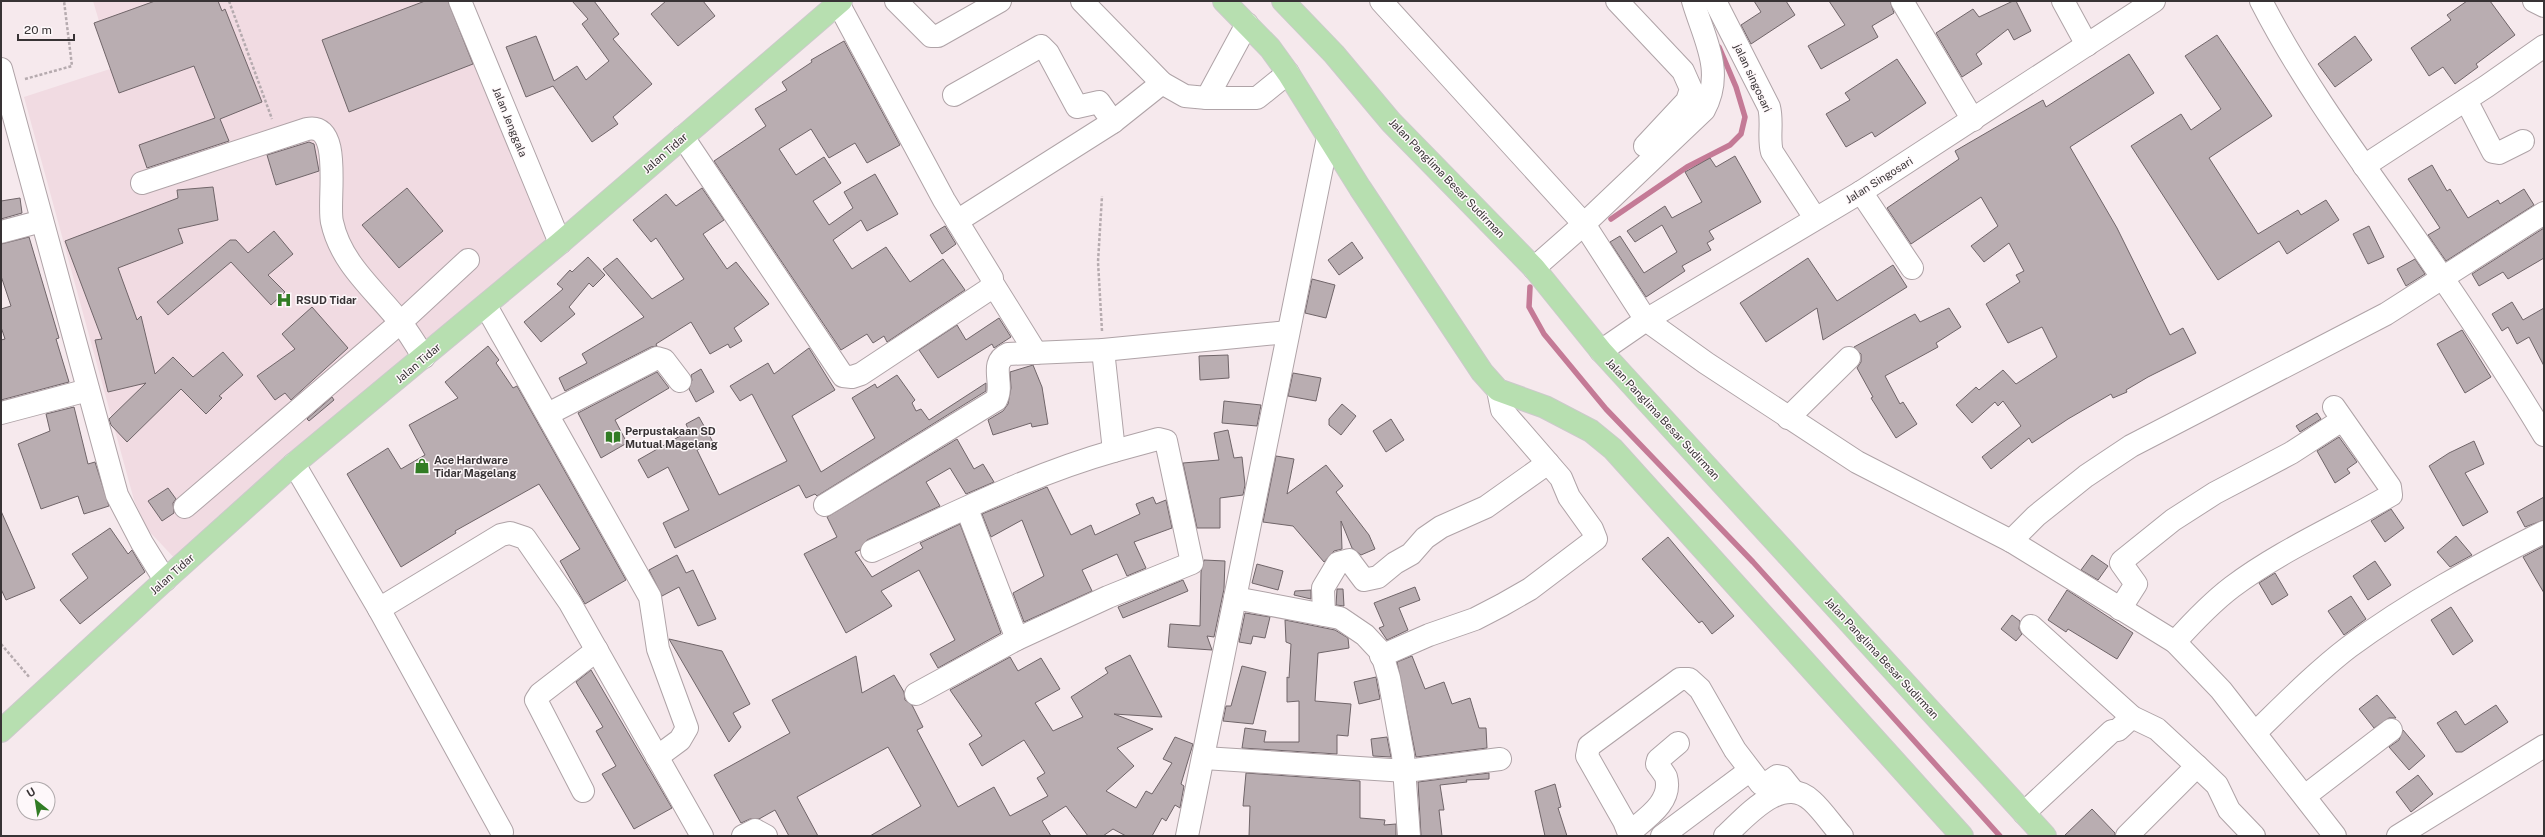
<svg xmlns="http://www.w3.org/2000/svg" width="2545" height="837" font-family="'Public Sans',sans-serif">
  <rect width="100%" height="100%" fill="#f6e9ed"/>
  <path fill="#f1dbe2" d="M93,1H469L566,237L180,564L147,529L134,500L24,97L113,68Z"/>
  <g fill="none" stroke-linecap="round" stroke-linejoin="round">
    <g stroke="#c47a96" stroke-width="5.5">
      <path d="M1611,219L1687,167L1730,145L1741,134L1745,117L1736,87L1719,47"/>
      <path d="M1530,287L1529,307L1544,334L1606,409L1753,562L2000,836"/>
    </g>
  </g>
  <g fill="#b9adb1" stroke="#706569">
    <path d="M155,1H218L222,11L225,9L262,102L220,119L229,141L147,168L139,145L215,118L194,66L119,93L94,23Z"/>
    <path d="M425,1H448L473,64L349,112L322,40Z"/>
    <path d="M572,1H594L619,34L613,39L652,84L613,117L618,124L592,142L553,86L526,97L506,47L536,36L554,81L577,66L586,80L609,61L582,24L588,19Z"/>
    <path d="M666,1H703L715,16L678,46L651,14Z"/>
    <path d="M1754,1H1786L1795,15L1751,44L1741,25L1761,12Z"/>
    <path d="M1829,1H1890L1894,13L1872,26L1878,37L1821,69L1808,46L1845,25Z"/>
    <path d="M2013,1H2016L2031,31L2014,40L2008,29L1976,54L1982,64L1962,77L1936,33L1973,9L1979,17Z"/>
    <path d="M2467,1H2490L2515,35L2476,64L2478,67L2455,84L2443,67L2429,76L2411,48L2451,20L2447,15Z"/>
    <path d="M2217,35L2272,116L2209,158L2258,234L2298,210L2301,215L2326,200L2339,220L2287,254L2279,241L2218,280L2131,146L2181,114L2191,130L2221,109L2185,56Z"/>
    <path d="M2355,36L2372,60L2335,87L2318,64Z"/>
    <path d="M844,41L900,145L867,163L855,143L829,158L811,129L779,149L796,175L824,157L841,183L813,201L829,225L853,208L844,192L875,174L898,214L867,231L861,220L833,240L852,269L886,247L910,282L943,259L965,290L887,342L884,336L873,343L867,334L841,350L714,161L766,126L755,109L787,90L782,82L812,62L811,60Z"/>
    <path d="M2129,54L2154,93L2070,147L2117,228L2170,335L2183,328L2196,353L2148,377L2126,390L2127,392L2113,398L2111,394L2068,419L2032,443L2029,438L1991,469L1982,457L2021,426L2003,401L1998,406L1995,402L1972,423L1956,405L1976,387L1979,390L2003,370L2016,384L2057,357L2042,327L2008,343L1986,304L2020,282L2016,275L2024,271L2009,243L1984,262L1971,246L1998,226L1981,197L1911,244L1887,208L1959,159L1955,151L2043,100L2046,107Z"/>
    <path d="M1897,59L1926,103L1875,137L1872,132L1846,147L1826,114L1850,100L1845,93Z"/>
    <path d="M309,142L314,144L319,171L276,185L267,155Z"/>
    <path d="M1735,156L1761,202L1709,231L1714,239L1707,243L1711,250L1682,266L1685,271L1646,297L1610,242L1620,236L1644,273L1677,252L1662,225L1635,242L1627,231L1665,206L1672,218L1702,202L1685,172L1710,158L1716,167Z"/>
    <path d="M2432,165L2447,191L2450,189L2468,218L2498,200L2500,204L2524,189L2534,205L2446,261L2428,235L2440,228L2408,179Z"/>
    <path d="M213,187L218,220L178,229L183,243L118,268L137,320L141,316L155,374L173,357L193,377L223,352L243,375L219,396L222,398L206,414L181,389L127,442L111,425L109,419L146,383L108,392L95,340L102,339L65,241L178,198L177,190Z"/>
    <path d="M407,188L443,231L399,268L362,225Z"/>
    <path d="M702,188L724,220L703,234L727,269L736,262L769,304L734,328L742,341L730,348L728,344L710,354L691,322L656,344L657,346L651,347L565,391L559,378L587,363L582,354L644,317L603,269L617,258L652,299L684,279L656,238L651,242L633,220L666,194L676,206Z"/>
    <path d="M20,198L22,213L1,219V201Z"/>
    <path d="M945,226L956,244L942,254L930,235Z"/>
    <path d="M2369,226L2384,257L2368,264L2353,234Z"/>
    <path d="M2544,228V258L2508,279L2503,272L2479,286L2472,274Z"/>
    <path d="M274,231L293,254L268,275L285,292L271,305L231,262L168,315L157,302L230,240H236L248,253Z"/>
    <path d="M29,237L59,338L56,339L69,382L1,400V340L5,339L1,327V309L11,306L1,276V244Z"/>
    <path d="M1352,242L1363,258L1339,275L1328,260Z"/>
    <path d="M588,257L605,275L593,287L589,283L569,307L575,314L541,342L524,322L563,289L557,284L570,270L572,272Z"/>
    <path d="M1808,258L1837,301L1893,265L1907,287L1823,340L1817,308L1766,342L1740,303Z"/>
    <path d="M2415,259L2425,274L2406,286L2397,269Z"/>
    <path d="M1312,279L1335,285L1326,318L1305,313Z"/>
    <path d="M2512,302L2523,320L2544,308V366L2529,337L2517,344L2508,327L2502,331L2492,314Z"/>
    <path d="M312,307L348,348L291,400L285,393L275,400L257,376L295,349L282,334Z"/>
    <path d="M1949,308L1961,327L1936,343L1938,347L1885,376L1900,404L1903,402L1917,424L1896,438L1871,398L1873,397L1857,368L1861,362V354L1854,347L1915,314L1920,322Z"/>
    <path d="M999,318L1011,337L994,348L992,344L938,378L919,350L957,325L966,340Z"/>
    <path d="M2462,330L2491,377L2465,393L2437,344Z"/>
    <path d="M488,346L499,360L496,363L513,388L517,386L626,580L585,604L560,561L580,549L539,484L455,531L456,533L401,567L347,474L388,448L401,469L425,455L409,425L458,398L445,382Z"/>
    <path d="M809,348L835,390L792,416L821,472L875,438L852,398L875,384L877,388L897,375L915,400L912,403L916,411L921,409L929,420L986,383V391L817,496L815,494L806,498L799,485L675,548L663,523L689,510L668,467L648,478L638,460L689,431L686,424L699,417L713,442L697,450L719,495L787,461L752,394L740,401L730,386L768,363L774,374Z"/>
    <path d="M1228,355L1229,378L1200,380L1199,356Z"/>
    <path d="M1033,365L1042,387L1048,424L1032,427L1031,423L993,435L988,420L1003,411L1008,404L1011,388L1010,372Z"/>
    <path d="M701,369L714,392L696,402L689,389L692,380L691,375Z"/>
    <path d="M657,372L669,388L615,420L627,443L601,458L578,413Z"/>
    <path d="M1293,373L1321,378L1316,401L1288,396Z"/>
    <path d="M332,397L334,400L309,421L307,419Z"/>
    <path d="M1224,401L1261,405L1257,426L1222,423Z"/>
    <path d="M1342,404L1356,416L1341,435L1329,425V419Z"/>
    <path d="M74,407L88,464L95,462L109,506L84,514L78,496L41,509L18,444L50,431L46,414Z"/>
    <path d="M2317,413L2321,419L2300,432L2296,426Z"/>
    <path d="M1391,419L1404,440L1386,452L1373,431Z"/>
    <path d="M1228,430L1234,458L1242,457L1245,485L1243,495L1220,498V528H1197L1183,463L1219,460L1214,433Z"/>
    <path d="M2339,437L2357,462L2347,469L2350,473L2335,483L2317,451Z"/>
    <path d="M957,439L974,469L983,464L994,482L966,494L950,468L926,482L940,506L867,540L860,550L855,552L872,577L923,548L920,543L960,524L1001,633L938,668L930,654L955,640L919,570L881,591L892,606L846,633L804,554L837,537L827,517Z"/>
    <path d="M2474,441L2484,464L2465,473L2488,512L2463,526L2429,466L2449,453Z"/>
    <path d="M1276,456L1294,459L1287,494L1326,465L1343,486L1336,492L1369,535L1375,549L1361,555L1352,548L1341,521L1342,549L1334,551L1324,562L1293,526L1263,522Z"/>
    <path d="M1047,487L1071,535L1091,525L1095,535L1140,514L1136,504L1153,497L1156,504L1166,500L1172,528L1134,542L1146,568L1127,576L1117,554L1082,570L1092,591L1024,622L1013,593L1044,576L1022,520L991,537L982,514Z"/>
    <path d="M168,488L176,499L173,503L174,513L162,521L148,501Z"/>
    <path d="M2544,497V520L2525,527L2517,512Z"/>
    <path d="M2391,509L2404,528L2385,542L2371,521Z"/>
    <path d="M1,511L35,588L6,600L1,589Z"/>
    <path d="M110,528L128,554L132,550L145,572L80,624L60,600L88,578L72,554Z"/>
    <path d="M2456,536L2472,555L2450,567L2437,552Z"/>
    <path d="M1668,537L1734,616L1712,634L1702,621L1699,623L1642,559Z"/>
    <path d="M2544,546V593L2523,557Z"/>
    <path d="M677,555L686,573L693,570L716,619L698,626L679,587L662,596L649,570Z"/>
    <path d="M2092,555L2108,566L2098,580L2081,570Z"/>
    <path d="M1204,560L1225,561L1224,589L1214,637L1207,636L1212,650L1168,647L1170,624L1200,626L1201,572Z"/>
    <path d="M2375,561L2391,585L2368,600L2353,576Z"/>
    <path d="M1257,564L1283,571L1278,590L1252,583Z"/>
    <path d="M2275,573L2288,595L2272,605L2259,583Z"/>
    <path d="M1183,580L1188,591L1123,618L1118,607Z"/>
    <path d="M1415,587L1420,600L1399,608L1408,630L1387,640L1379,628L1384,626L1374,603Z"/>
    <path d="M1337,589H1343L1344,606L1336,605Z"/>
    <path d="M1311,590V599L1294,595L1295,591Z"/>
    <path d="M2067,590L2133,633L2117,659L2068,629L2066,632L2048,620Z"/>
    <path d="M2351,596L2366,619L2344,635L2328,611Z"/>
    <path d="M2451,607L2473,641L2453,655L2431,620Z"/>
    <path d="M1245,613L1270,617L1265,638L1253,636L1251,644L1239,642Z"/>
    <path d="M2012,615L2020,621L2019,629L2022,634L2016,641L2001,629Z"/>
    <path d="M1285,620L1335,630L1348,638L1349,648L1318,653L1315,701L1351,704L1348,736L1337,735V754L1242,748L1245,728L1266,731L1264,742H1299V701L1287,702V677L1289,678L1291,644L1286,642Z"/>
    <path d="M669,639L722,651L750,704L733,713L741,727L729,742Z"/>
    <path d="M1130,655L1162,717L1114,714L1153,729L1117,748L1134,766L1106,791L1136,808L1146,791L1152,794L1172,763L1163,759L1175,737L1193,744L1181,784L1184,786L1180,808L1175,805L1166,821L1162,818L1152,836H1126L1113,829L1103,836H1088L1066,806L1042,821L1051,836H870L921,806L888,747L797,797L818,836H789L775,810L759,819H750L741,823L714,775L790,733L772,700L856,656L862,693L894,675L904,692L905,700L912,705L923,727L917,730L958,807L994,787L1010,816L1048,796L1037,778L1045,773L1024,740L982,766L969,744L982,736L950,690L1010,657L1018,671L1041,658L1060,689L1035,703L1053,731L1083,717L1071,697L1108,673L1105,668Z"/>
    <path d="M1412,656L1425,689L1444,682L1452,704L1470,698L1479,728H1486L1487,748L1416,757L1397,662Z"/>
    <path d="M1242,666L1266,672L1253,724L1223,721L1226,706H1231Z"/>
    <path d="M591,670L672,808L634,829L602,774L616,766L596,731L603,727L576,682Z"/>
    <path d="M1376,677L1380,699L1359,704L1354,682Z"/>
    <path d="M2377,695L2396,718H2389L2374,728L2359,709Z"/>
    <path d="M2496,705L2508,722L2462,752H2456L2437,723L2456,711L2465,725Z"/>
    <path d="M2403,730L2425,756L2409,770L2389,747L2399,740Z"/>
    <path d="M1387,737L1391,757L1373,756L1371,739Z"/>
    <path d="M1246,773L1360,781V818L1385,820L1384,825L1396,824V836H1249L1250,806H1243Z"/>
    <path d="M1489,773V779L1466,780L1467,782L1440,785L1444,810H1439L1442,836H1421L1418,782Z"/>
    <path d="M2418,775L2433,794L2411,812L2396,792Z"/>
    <path d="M1555,784L1561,807L1558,808L1567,836H1545L1535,791Z"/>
    <path d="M2092,809L2115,833V836H2064Z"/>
  </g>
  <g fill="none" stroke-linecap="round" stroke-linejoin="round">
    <g stroke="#afa3a7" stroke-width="24">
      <g id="minor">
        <path d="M460,1L560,243"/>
        <path d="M896,1L931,36H938L1000,1"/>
        <path d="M1082,1L1162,83L1185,96L1207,98L1247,24"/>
        <path d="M1381,1L1584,224L1646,320L1706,363L1857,462L2011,541L2175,642L2221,690L2335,836"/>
        <path d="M1617,1L1683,71L1691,89L1687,101L1645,146"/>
        <path d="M1715,1L1769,107C1773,122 1768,138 1772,152L1815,218"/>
        <path d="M1902,1L1973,120"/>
        <path d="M2063,1L2087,45"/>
        <path d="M2261,1C2301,79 2353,150 2404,222C2453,292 2500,362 2544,435"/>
        <path d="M2534,1L2544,6"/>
        <path d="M1,69L117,495L142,543L165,580"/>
        <path d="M954,95L1041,46L1048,53L1077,107L1099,102L1113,122L957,221"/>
        <path d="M1207,98H1257L1288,73"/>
        <path d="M2466,100L2493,152L2499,153L2523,141"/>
        <path d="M1113,122L1162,83"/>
        <path d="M683,137L843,376L852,377L861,374L991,288L992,278L944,200L838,3"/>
        <path d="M2364,166L2487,86L2544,46"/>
        <path d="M142,183L307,129C344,121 327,202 332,222C341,264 375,290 400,322C409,332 416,346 424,357"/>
        <path d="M1861,192L1912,268"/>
        <path d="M1,232L42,221"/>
        <path d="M1534,268L1584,224L1704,110C1725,71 1704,39 1693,1"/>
        <path d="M993,284L1036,353"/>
        <path d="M486,306L650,597L658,649L687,728L680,740L657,757"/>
        <path d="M1601,351L1646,320L1861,192L2154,1"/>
        <path d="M1,413L88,390"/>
        <path d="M548,414L657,358L664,360L680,381"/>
        <path d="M1788,418L1849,358"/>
        <path d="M294,464L379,609L501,535L510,533L525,538L570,603L702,836"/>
        <path d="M825,505L996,400C1005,384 988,363 1008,354L1103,350L1288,332"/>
        <path d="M185,507L401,322L468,260"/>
        <path d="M967,509L1017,639"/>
        <path d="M2011,541L2036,516L2086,476L2131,446L2386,314L2544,213"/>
        <path d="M872,551C952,515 1029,475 1114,451L1103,350"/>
        <path d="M1235,598L1340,618L1365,635L1379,650L1384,661L1389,678L1403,755L1409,836"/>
        <path d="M379,609L502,832"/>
        <path d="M2120,609L2136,584L2121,563L2122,561L2173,520L2215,493L2291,453L2342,420"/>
        <path d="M1324,615L1323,588L1338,563L1349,560L1364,580L1378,577L1395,563L1411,554L1425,538L1441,527L1486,507L1548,463"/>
        <path d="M2031,626L2132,717L2157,729L2197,766L2127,836"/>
        <path d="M2175,642C2193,622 2211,603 2232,587C2281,550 2338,526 2391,495L2390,487L2334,407"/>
        <path d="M1381,656L1429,635L1475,619L1502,605L1530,589L1596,539L1592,529L1569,497L1561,478L1502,410L1498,390"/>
        <path d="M916,694L1017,639L1108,597L1192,563L1166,441L1158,439L1114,451"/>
        <path d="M2255,733C2285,704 2315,673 2349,647C2410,602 2476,566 2544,532"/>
        <path d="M1204,758L1406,771L1500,759"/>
        <path d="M2197,766L2217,785L2229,810L2254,836"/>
        <path d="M583,791L536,700L540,694L597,650"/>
        <path d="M2305,796L2391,730"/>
        <path d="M2024,813L2112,731L2118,730L2132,717"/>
        <path d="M1630,832C1645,819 1673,802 1666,777C1664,773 1660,768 1657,764L1658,760L1678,743"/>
        <path d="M743,836L755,830L766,836"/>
        <path d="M1187,836L1328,137"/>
        <path d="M1630,836L1624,821L1587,756L1589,746L1680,679H1689L1700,689L1735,750L1761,784L1764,785L1777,776L1782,777L1794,792"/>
        <path d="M1662,836L1749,771"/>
        <path d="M1725,836C1746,817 1782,773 1812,801C1823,811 1832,825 1842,836"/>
        <path d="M2398,836L2544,746"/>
      </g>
    </g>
    <g stroke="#cbcaca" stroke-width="24">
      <g id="major">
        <path d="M1224,1L1270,48L1288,73L1360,188L1482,372L1498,390L1545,407L1591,431L1613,449L1962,836"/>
        <path d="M1283,1L1334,54L1391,122L1534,268L1601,351L2045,836"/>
        <path d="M1,731L165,580L294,464L560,243L841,1"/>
      </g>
    </g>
    <g stroke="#b6abaf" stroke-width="2.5" stroke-dasharray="3 2" stroke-linecap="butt">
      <path d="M229,1L272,119"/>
      <path d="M25,79L72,66L64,1"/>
      <path d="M1102,331L1098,262L1102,196"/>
      <path d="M1,644L30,678"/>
    </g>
    <use href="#minor" stroke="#fff" stroke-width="22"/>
    <use href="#major" stroke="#b7dfb0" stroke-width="22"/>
  </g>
  <defs>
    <g id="hospital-bare" transform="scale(1.2)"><path d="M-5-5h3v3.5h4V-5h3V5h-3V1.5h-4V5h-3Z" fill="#317c24" stroke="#fef8fa" stroke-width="2.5" paint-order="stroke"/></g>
    <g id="library-bare" transform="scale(1.2)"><path d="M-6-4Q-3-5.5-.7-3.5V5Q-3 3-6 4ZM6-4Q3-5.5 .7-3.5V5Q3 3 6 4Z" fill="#317c24" stroke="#fef8fa" stroke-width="2.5" paint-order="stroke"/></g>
    <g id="shop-bare" transform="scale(1.2)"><path d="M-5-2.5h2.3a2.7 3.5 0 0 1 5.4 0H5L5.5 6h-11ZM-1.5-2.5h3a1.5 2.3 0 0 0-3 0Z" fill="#317c24" stroke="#fef8fa" stroke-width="2.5" paint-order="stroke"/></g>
  </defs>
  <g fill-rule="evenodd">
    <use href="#hospital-bare" x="284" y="300"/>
    <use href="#library-bare" x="613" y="437"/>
    <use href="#shop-bare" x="422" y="466"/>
  </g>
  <g text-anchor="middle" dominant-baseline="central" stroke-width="3" stroke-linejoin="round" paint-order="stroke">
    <g font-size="11" fill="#383335" stroke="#fef8fa">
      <text transform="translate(1753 78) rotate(65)">jalan singosari</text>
      <text transform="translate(510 122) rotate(68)">Jalan Jenggala</text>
      <text transform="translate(665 153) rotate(-41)">Jalan Tidar</text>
      <text transform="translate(1447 178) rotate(46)">Jalan Panglima Besar Sudirman</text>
      <text transform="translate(1879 180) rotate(-32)">Jalan Singosari</text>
      <text transform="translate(418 363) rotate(-40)">Jalan Tidar</text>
      <text transform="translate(1663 419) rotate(47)">Jalan Panglima Besar Sudirman</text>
      <text transform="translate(172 574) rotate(-42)">Jalan Tidar</text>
      <text transform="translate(1882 658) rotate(47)">Jalan Panglima Besar Sudirman</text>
    </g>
    <g font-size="11" font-weight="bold" fill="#383335" stroke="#fef8fa" text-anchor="start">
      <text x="296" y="300">RSUD Tidar</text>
      <text x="625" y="431">Perpustakaan SD<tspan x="625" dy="13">Mutual Magelang</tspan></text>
      <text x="434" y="460">Ace Hardware<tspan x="434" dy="13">Tidar Magelang</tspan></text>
    </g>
  </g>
  <rect width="2545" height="837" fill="none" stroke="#383335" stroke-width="4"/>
  <g transform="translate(36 801) rotate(330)"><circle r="19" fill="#fef8fa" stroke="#afa9ab"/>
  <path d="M0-3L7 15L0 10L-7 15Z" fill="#317c24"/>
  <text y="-6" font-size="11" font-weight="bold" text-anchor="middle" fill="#383335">U</text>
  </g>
  <path d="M18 34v6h56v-6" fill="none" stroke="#383335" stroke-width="2"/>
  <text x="24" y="34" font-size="12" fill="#383335" stroke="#fef8fa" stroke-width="3" paint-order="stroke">20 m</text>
</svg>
